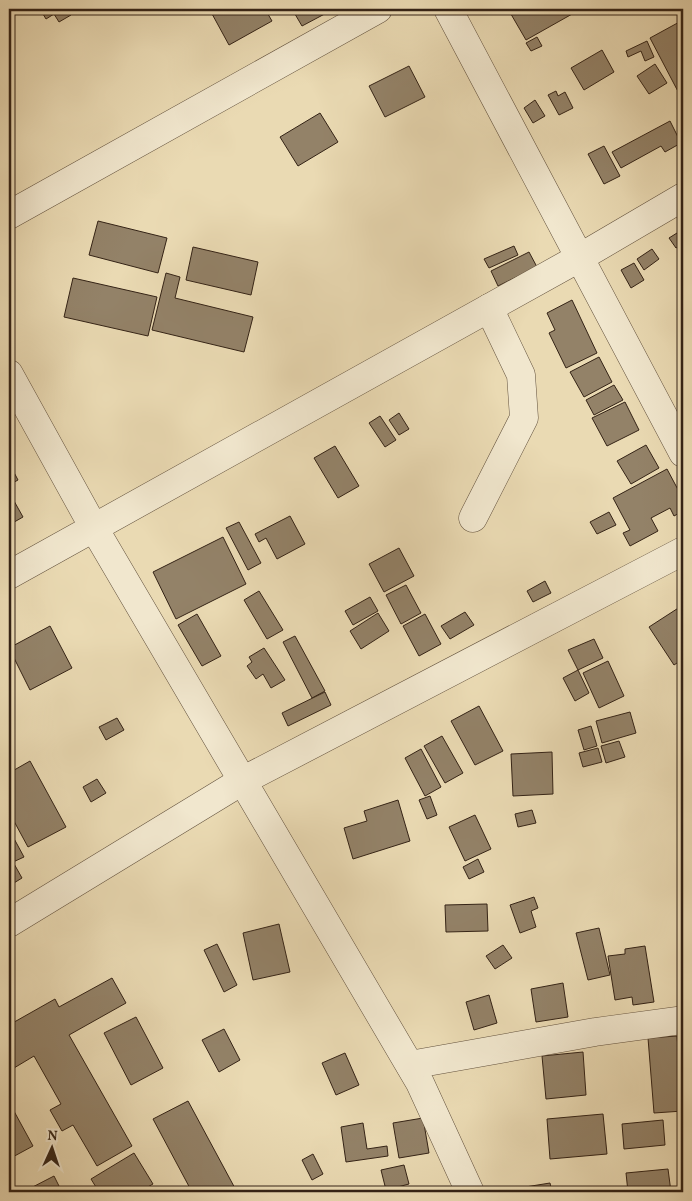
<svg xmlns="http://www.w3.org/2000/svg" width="692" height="1201" font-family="Vollkorn,serif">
  <rect width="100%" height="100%" fill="#eadab3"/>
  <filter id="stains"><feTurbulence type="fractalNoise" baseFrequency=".004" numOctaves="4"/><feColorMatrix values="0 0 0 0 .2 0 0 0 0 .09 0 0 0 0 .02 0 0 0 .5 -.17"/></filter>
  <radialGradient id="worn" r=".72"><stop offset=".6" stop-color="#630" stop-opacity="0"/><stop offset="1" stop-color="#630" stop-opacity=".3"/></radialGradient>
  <g fill="#938268" stroke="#342316">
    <path d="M40,9H67L71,15L59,22L54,14L46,19Z"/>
    <path d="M217,9H265L272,21L229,45L211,12Z"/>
    <path d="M292,9H334L302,26Z"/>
    <path d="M508,9H581L526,40Z"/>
    <path d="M683,20V101L650,38Z"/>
    <path d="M537,37L542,46L531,51L526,43Z"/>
    <path d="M647,41L654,57L645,61L641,51L628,57L626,51Z"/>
    <path d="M602,50L614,72L584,90L571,68Z"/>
    <path d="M655,64L667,83L649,94L637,76Z"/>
    <path d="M409,66L425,97L385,117L369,86Z"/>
    <path d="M556,91L558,96L565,92L573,108L559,115L548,95Z"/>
    <path d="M535,100L545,116L533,123L524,108Z"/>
    <path d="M320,113L338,142L298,166L280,137Z"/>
    <path d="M670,121L681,143L665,152L661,146L621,168L612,152Z"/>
    <path d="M604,146L620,176L604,184L588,154Z"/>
    <path d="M98,221L167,238L158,273L89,255Z"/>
    <path d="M677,233L683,244L676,248L669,238Z"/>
    <path d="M514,246L518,255L489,268L484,259Z"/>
    <path d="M193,247L258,262L251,295L186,280Z"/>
    <path d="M652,249L659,259L644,270L637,259Z"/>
    <path d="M529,252L537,267L498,286L491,271Z"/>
    <path d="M634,263L644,280L631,288L621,270Z"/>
    <path d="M166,273L180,277L175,298L253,317L244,352L152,330Z"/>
    <path d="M73,278L157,297L148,336L64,317Z"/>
    <path d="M572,300L597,353L566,368L549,333L555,330L547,313Z"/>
    <path d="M599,357L612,382L584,397L570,372Z"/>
    <path d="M614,385L623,400L594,415L586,400Z"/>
    <path d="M625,402L639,430L607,446L592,418Z"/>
    <path d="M399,413L409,429L399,435L389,420Z"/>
    <path d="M380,416L396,440L385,447L369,423Z"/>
    <path d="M646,445L659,468L631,484L617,461Z"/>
    <path d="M335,446L359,486L338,498L314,458Z"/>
    <path d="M9,463L18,480L9,485Z"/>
    <path d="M667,469L683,499V511L674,516L670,508L651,518L658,531L630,546L623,533L630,530L613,498Z"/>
    <path d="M9,492L23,517L9,525Z"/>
    <path d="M609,512L616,525L597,534L590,522Z"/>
    <path d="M290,516L305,544L277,559L266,538L259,542L255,534Z"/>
    <path d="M239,522L261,563L248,570L226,528Z"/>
    <path d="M223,537L246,584L176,619L153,572Z"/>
    <path d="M399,548L414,576L384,592L369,564Z"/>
    <path d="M545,581L551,593L533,602L527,591Z"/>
    <path d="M406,585L421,613L401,624L386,595Z"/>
    <path d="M259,591L283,630L267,639L244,600Z"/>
    <path d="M370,597L378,611L353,625L345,611Z"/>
    <path d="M683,605V659L674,665L649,627Z"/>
    <path d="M465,612L474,625L450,639L441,626Z"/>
    <path d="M378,613L389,631L361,649L350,631Z"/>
    <path d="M197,614L221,656L202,666L178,625Z"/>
    <path d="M425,614L441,644L419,656L403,626Z"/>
    <path d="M50,626L72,668L30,690L9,648Z"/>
    <path d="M295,636L325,691L312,698L283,642Z"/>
    <path d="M594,639L603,658L578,670L568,650Z"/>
    <path d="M264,648L285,680L271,688L263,674L256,679L247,666L252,662L249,657Z"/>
    <path d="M608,661L624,696L599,708L583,673Z"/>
    <path d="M578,670L589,693L575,701L563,678Z"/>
    <path d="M325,692L331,705L288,726L282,713Z"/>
    <path d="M479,706L503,751L475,765L451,721Z"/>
    <path d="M630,712L636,733L602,743L596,721Z"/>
    <path d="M117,718L124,730L106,740L99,727Z"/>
    <path d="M591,726L597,746L584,750L578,730Z"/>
    <path d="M442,736L463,773L445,783L424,746Z"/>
    <path d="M619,741L625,757L606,763L601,746Z"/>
    <path d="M598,748L602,762L583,767L579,753Z"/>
    <path d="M421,749L441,787L425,796L405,758Z"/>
    <path d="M552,752L553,794L513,796L511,754Z"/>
    <path d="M30,761L66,827L28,847L9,812V773Z"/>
    <path d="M97,779L106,793L91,802L83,787Z"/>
    <path d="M430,796L437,815L427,819L419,800Z"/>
    <path d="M398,800L410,841L353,859L344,828L367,821L364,811Z"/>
    <path d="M532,810L536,823L518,827L515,814Z"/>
    <path d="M475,815L491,849L465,861L449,827Z"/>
    <path d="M11,833L24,857L13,862L22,878L9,886V835Z"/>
    <path d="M478,859L484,872L469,879L463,867Z"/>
    <path d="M534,897L538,908L531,911L536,927L520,933L510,905Z"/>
    <path d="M487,904L488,931L446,932L445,905Z"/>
    <path d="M279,924L290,972L253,980L243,933Z"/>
    <path d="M599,928L610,975L588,980L576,933Z"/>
    <path d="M217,944L237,985L224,992L204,950Z"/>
    <path d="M503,945L512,958L495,969L486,956Z"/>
    <path d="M645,946L654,1002L633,1005L632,997L615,1000L608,956L625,954V949Z"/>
    <path d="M112,978L126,1003L69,1035L132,1146L97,1166L73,1125L62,1131L50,1110L61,1104L34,1056L9,1071V1035L11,1034L9,1025L55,999L59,1007Z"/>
    <path d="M563,983L568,1017L536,1022L531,989Z"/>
    <path d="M489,995L497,1023L474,1030L466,1002Z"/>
    <path d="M136,1017L163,1068L131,1085L104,1033Z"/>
    <path d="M224,1029L240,1060L219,1072L202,1040Z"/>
    <path d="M677,1036L683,1111L654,1113L648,1038Z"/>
    <path d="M583,1052L586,1095L546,1099L542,1056Z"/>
    <path d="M345,1053L359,1085L336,1095L322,1063Z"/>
    <path d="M188,1101L237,1192H192L153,1119Z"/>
    <path d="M9,1102L33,1146L9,1159Z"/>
    <path d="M603,1114L607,1154L550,1159L547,1119Z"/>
    <path d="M423,1118L429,1153L399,1158L393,1123Z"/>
    <path d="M663,1120L665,1145L624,1149L622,1124Z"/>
    <path d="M363,1123L367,1149L387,1146L388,1156L346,1162L341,1127Z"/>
    <path d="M134,1153L153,1184L139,1192H99L91,1179Z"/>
    <path d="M313,1154L323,1174L312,1180L302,1160Z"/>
    <path d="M404,1165L409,1184L386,1190L381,1170Z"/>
    <path d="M668,1169L671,1192H628L626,1173Z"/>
    <path d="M54,1176L62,1192H23Z"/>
    <path d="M550,1183L552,1192H514L513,1189Z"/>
  </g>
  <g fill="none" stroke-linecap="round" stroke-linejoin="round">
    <g stroke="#62513d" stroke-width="29">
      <g id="minor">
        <path d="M448,9L683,453"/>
        <path d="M9,215L378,9"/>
        <path d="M9,374L94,528L420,1083L470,1192"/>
        <path d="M473,518L524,418L521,375L489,308"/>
        <path d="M9,575L579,258L683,197"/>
        <path d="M9,923L242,781L683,551"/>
        <path d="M410,1065L595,1032L683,1020"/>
      </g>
    </g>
    <use href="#minor" stroke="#f1e7ce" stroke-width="28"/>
  </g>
  <rect width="692" height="1201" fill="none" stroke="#eadab3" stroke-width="30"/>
  <rect x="10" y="10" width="672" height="1181" fill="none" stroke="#342316" stroke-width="2.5"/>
  <rect x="15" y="15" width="662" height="1171" fill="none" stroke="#342316"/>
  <g transform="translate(52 1148) rotate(3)" stroke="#f1e7ce" stroke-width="4" paint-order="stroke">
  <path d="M0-4L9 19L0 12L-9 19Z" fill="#342316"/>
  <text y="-8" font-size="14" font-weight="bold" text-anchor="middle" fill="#342316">N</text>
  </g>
  <rect width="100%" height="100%" filter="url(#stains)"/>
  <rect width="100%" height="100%" fill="url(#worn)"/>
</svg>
